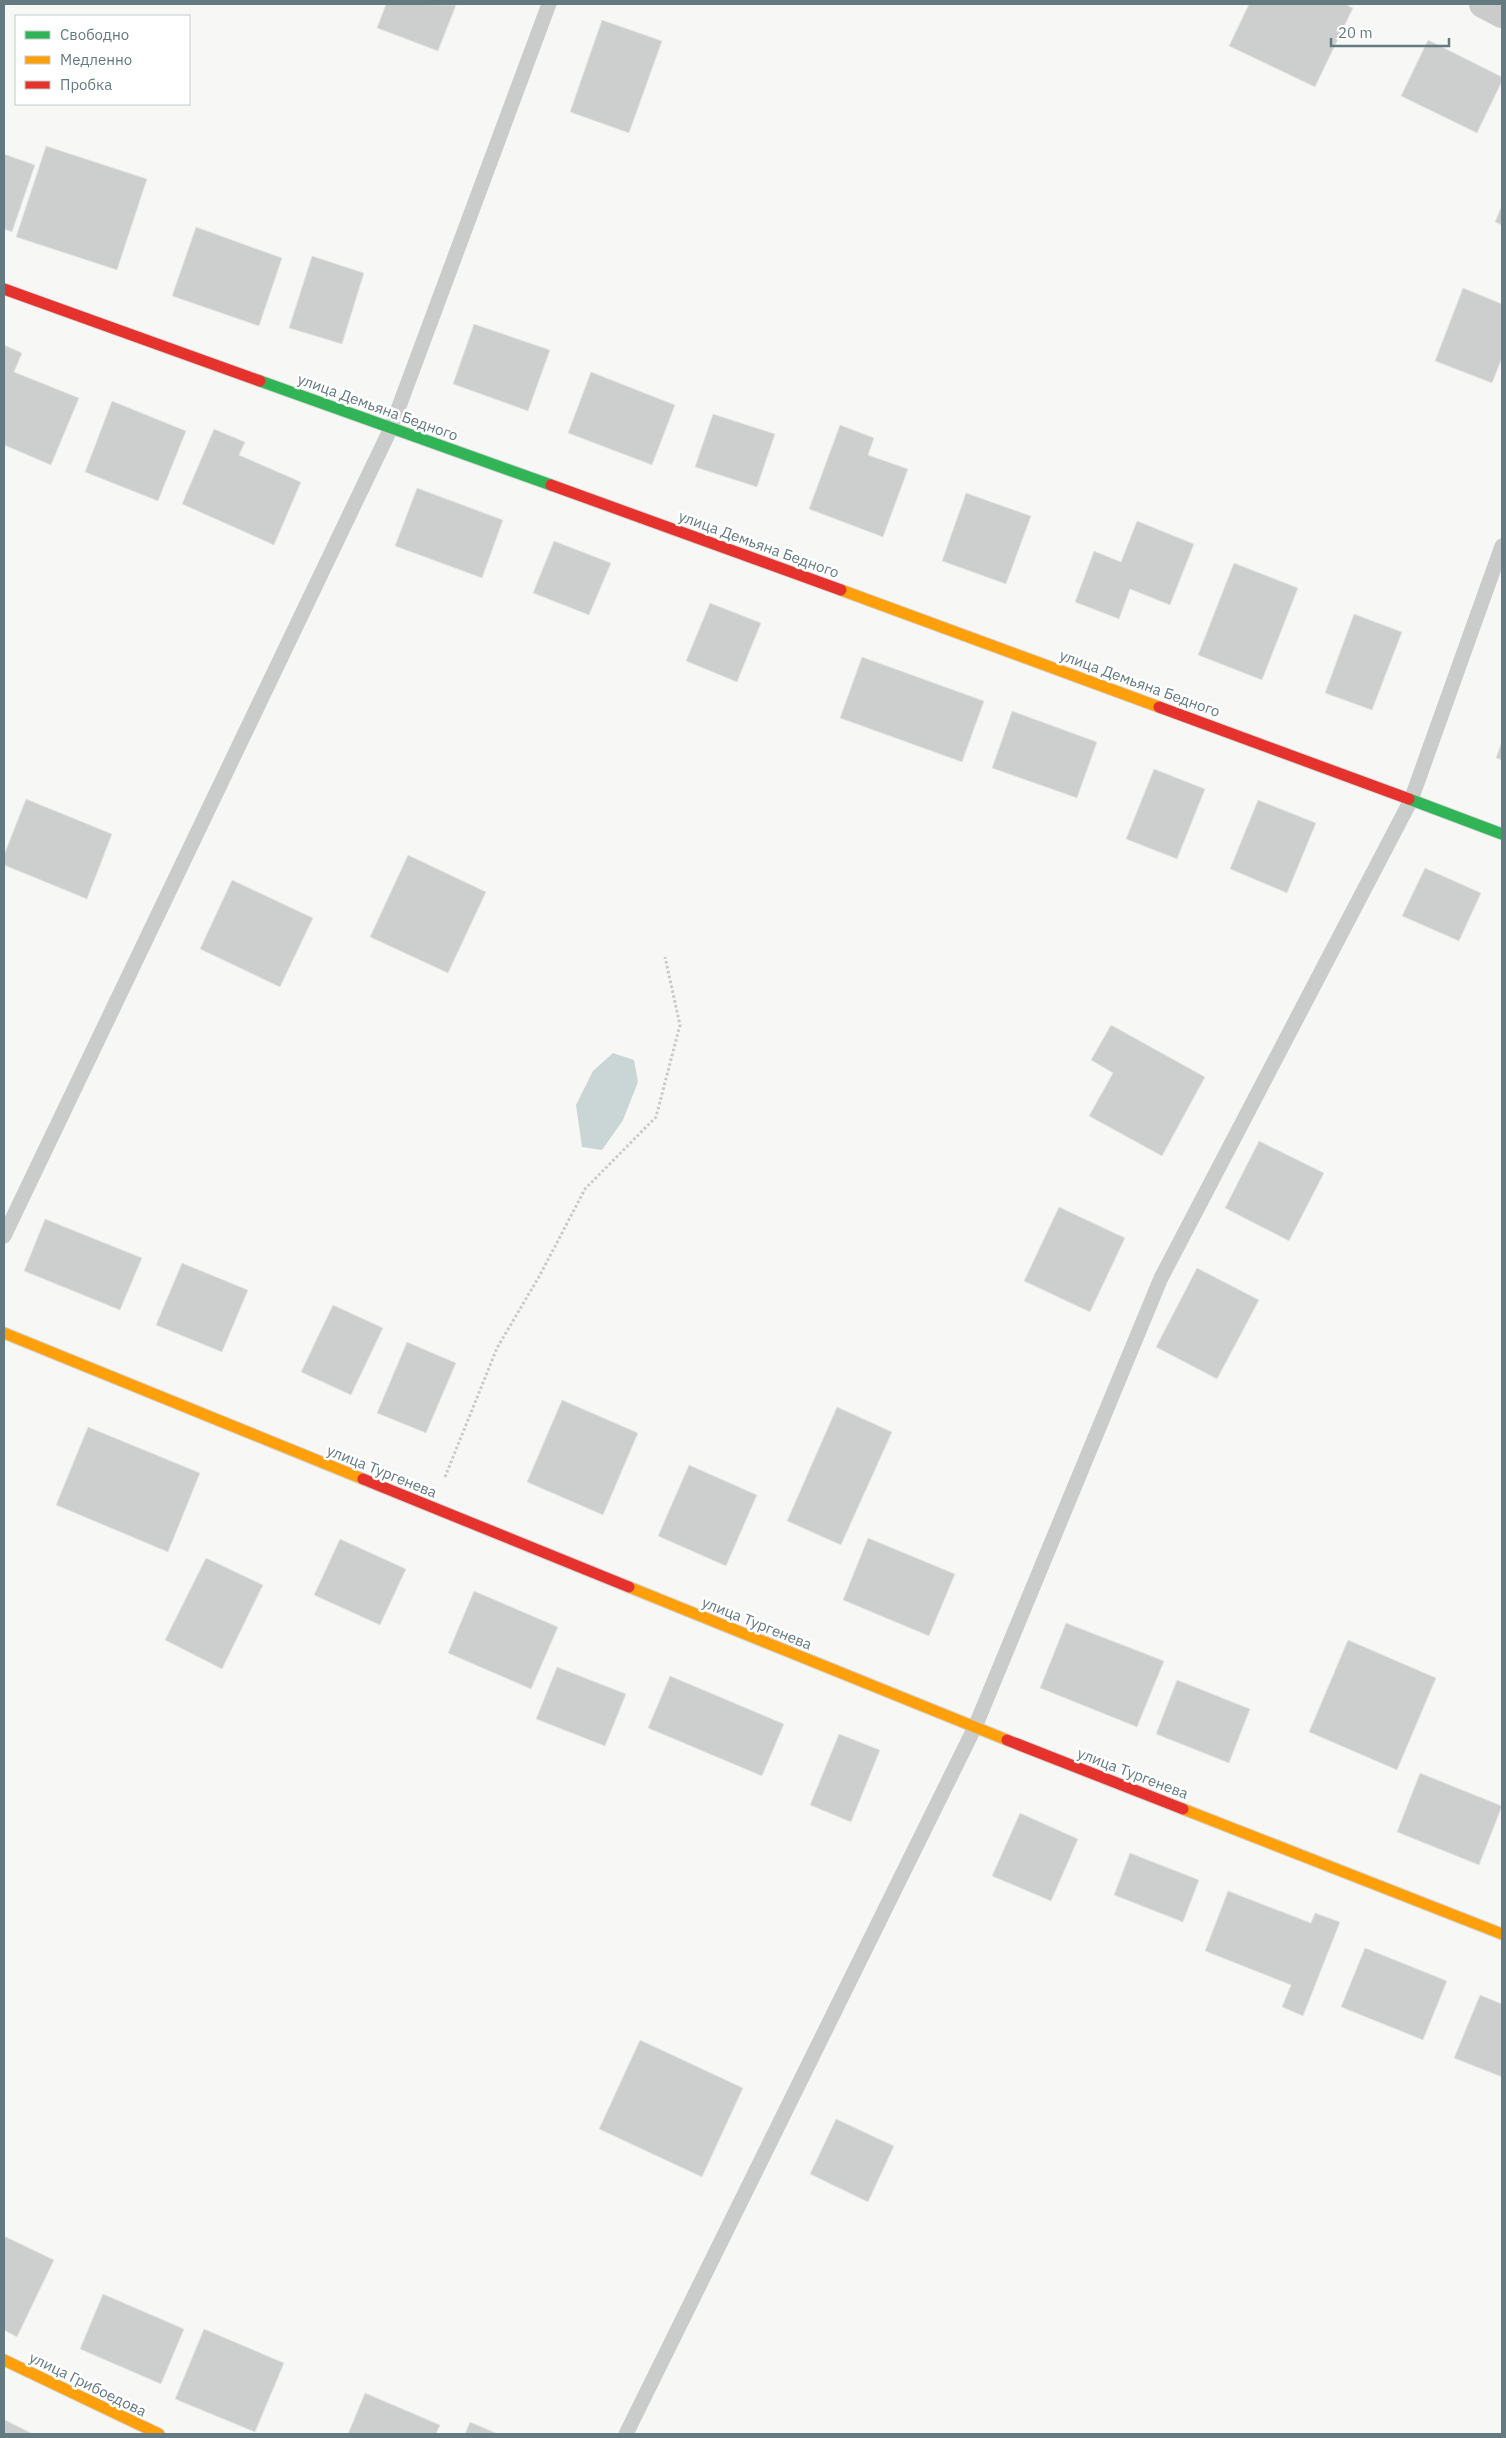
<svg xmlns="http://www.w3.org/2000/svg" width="1506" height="2438" font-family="'IBM Plex Sans',sans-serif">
  <rect width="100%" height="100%" fill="#f7f7f6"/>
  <path fill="#cad5d6" d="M613,1053L634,1060L638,1082L623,1120L602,1150L582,1147L576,1105L593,1071Z"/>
  <g fill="#cdcfcf" stroke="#e6e6e6">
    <path d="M386,4L456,5L438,51L377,28Z"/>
    <path d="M1249,4H1345L1353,8L1315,87L1229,46Z"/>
    <path d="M602,20L662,41L629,133L570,112Z"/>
    <path d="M1428,40L1502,77V81L1477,133L1401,96Z"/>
    <path d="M46,146L147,179L117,270L16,237Z"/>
    <path d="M4,154L35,165L12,232L4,229Z"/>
    <path d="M1502,205V225L1495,222Z"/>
    <path d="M196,227L282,258L259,326L172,296Z"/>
    <path d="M312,256L364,273L342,344L289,328Z"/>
    <path d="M1463,288L1502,304V358L1492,383L1435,361Z"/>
    <path d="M474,324L550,350L528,411L453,384Z"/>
    <path d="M4,345L22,353L14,372L79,398L51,465L4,445Z"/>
    <path d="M591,372L675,405L652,465L568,433Z"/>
    <path d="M112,401L186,431L158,501L85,472Z"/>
    <path d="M713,414L775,434L757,487L695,467Z"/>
    <path d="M840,425L874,438L868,455L908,469L883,537L809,509Z"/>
    <path d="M214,429L245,442L239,455L301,482L274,545L182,504Z"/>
    <path d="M417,488L503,520L482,578L395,546Z"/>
    <path d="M966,493L1031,516L1006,584L942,561Z"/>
    <path d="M1137,521L1194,544L1170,605L1130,589L1119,619L1075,602L1094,551L1121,562Z"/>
    <path d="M554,541L611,563L589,615L533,593Z"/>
    <path d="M1234,563L1298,588L1262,680L1198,655Z"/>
    <path d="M710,603L761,623L737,682L686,661Z"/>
    <path d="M1354,614L1402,632L1372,710L1325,693Z"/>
    <path d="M862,657L984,701L962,762L840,718Z"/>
    <path d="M1012,711L1097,742L1077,798L992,768Z"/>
    <path d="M1502,741V760L1496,758Z"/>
    <path d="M1154,769L1205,789L1177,859L1126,839Z"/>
    <path d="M26,799L112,834L87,899L4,865V855Z"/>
    <path d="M1258,800L1316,823L1287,893L1230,869Z"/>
    <path d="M408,855L486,892L448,973L370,937Z"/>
    <path d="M1425,868L1481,893L1459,941L1402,916Z"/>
    <path d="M232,880L313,918L280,987L200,949Z"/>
    <path d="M1111,1025L1205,1077L1162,1156L1089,1116L1113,1073L1091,1060Z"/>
    <path d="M1259,1141L1324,1173L1289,1241L1225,1208Z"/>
    <path d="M1059,1207L1125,1238L1090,1312L1024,1281Z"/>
    <path d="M45,1219L142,1258L120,1310L24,1271Z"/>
    <path d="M182,1263L248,1290L222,1352L156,1325Z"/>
    <path d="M1197,1268L1259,1300L1217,1379L1156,1347Z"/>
    <path d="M333,1305L383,1328L351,1395L301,1372Z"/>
    <path d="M407,1342L456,1363L426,1433L377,1413Z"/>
    <path d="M562,1400L638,1433L603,1515L527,1482Z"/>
    <path d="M837,1407L892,1432L841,1545L787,1521Z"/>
    <path d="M88,1427L200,1473L168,1552L56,1505Z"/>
    <path d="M689,1465L757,1495L726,1566L658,1536Z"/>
    <path d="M868,1538L955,1574L929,1636L843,1600Z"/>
    <path d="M340,1539L406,1569L380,1625L314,1595Z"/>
    <path d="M206,1558L263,1585L222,1669L165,1640Z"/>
    <path d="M474,1591L558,1627L531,1689L448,1653Z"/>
    <path d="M1066,1623L1164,1661L1137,1727L1040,1688Z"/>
    <path d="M1348,1640L1436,1678L1397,1770L1309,1732Z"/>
    <path d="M557,1667L626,1694L605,1746L536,1719Z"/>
    <path d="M670,1676L784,1724L762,1776L648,1728Z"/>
    <path d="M1177,1680L1250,1709L1229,1763L1156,1734Z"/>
    <path d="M839,1734L880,1750L851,1822L810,1805Z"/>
    <path d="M1420,1773L1502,1806L1479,1865L1397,1832Z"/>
    <path d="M1020,1813L1078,1839L1051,1901L992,1876Z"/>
    <path d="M1130,1853L1199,1880L1183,1922L1114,1895Z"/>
    <path d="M1228,1891L1311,1923L1315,1913L1340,1922L1303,2016L1282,2007L1291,1985L1205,1951Z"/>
    <path d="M1365,1948L1447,1981L1423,2040L1341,2007Z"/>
    <path d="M1480,1995L1502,2004V2077L1454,2058Z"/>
    <path d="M640,2040L743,2088L702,2177L599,2129Z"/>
    <path d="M836,2119L894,2146L868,2202L810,2174Z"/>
    <path d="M4,2236L54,2260L17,2337L4,2330Z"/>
    <path d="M103,2294L184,2329L161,2384L80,2349Z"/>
    <path d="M204,2329L284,2363L255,2432L175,2399Z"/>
    <path d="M365,2393L440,2425L436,2434H348Z"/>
    <path d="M5,2420L33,2434H4Z"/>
    <path d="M470,2422L498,2434H465Z"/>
  </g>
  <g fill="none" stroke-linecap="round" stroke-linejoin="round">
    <g stroke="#d3d4d4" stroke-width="13">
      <g id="fast">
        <path d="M260,381L551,485"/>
        <path d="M1409,799L1502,834"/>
      </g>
    </g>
    <g stroke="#d3d4d4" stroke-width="13">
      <g id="slow">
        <path d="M841,590L1159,707"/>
        <path d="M4,1333L363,1479"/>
        <path d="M629,1587L1007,1740"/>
        <path d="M1183,1809L1502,1934"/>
        <path d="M4,2360L159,2434"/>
      </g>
    </g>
    <g stroke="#d3d4d4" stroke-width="13">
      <g id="jam">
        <path d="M4,289L260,381"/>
        <path d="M551,485L841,590"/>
        <path d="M1159,707L1409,799"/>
        <path d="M363,1479L629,1587"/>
        <path d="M1007,1740L1183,1809"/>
      </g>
    </g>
    <path stroke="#c8caca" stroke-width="3" stroke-dasharray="2.5 2.5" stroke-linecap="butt" d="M445,1477L497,1348L540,1275L585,1189L656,1117L680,1025L665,957"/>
    <g stroke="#cacccc" stroke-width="15">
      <path d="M4,1236L391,428L549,4"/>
      <path d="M626,2434L975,1727L1161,1278L1411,800L1502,546"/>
    </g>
    <path stroke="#cacccc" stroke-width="28" d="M1483,4L1502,14"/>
    <use href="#fast" stroke="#30b455" stroke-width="11"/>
    <use href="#slow" stroke="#ff9f0a" stroke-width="11"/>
    <use href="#jam" stroke="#e5322d" stroke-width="11"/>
  </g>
  <g text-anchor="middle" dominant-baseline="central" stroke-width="5" stroke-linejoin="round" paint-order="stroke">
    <g font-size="15" fill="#637a80" stroke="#fff">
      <text transform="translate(378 407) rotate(20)">улица Демьяна Бедного</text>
      <text transform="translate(759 544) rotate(20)">улица Демьяна Бедного</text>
      <text transform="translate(1140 683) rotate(20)">улица Демьяна Бедного</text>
      <text transform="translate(382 1471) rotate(22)">улица Тургенева</text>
      <text transform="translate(757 1623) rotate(22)">улица Тургенева</text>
      <text transform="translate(1133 1773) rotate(21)">улица Тургенева</text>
      <text transform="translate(88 2384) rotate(26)">улица Грибоедова</text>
    </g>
  </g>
  <rect width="1506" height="2438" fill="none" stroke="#637a80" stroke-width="10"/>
  <rect x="15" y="15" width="175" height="90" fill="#ffffff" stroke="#c1cacc"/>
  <rect x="25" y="31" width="25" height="8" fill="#30b455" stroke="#c1cacc"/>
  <text x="60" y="40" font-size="15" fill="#637a80">Свободно</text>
  <rect x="25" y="56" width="25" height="8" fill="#ff9f0a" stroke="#c1cacc"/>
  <text x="60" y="65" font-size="15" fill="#637a80">Медленно</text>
  <rect x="25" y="81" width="25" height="8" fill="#e5322d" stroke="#c1cacc"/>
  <text x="60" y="90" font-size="15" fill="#637a80">Пробка</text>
  <path d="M1331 38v8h118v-8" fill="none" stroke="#637a80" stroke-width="2.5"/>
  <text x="1338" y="38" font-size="15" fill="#637a80" stroke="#ffffff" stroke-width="4" paint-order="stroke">20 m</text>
</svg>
